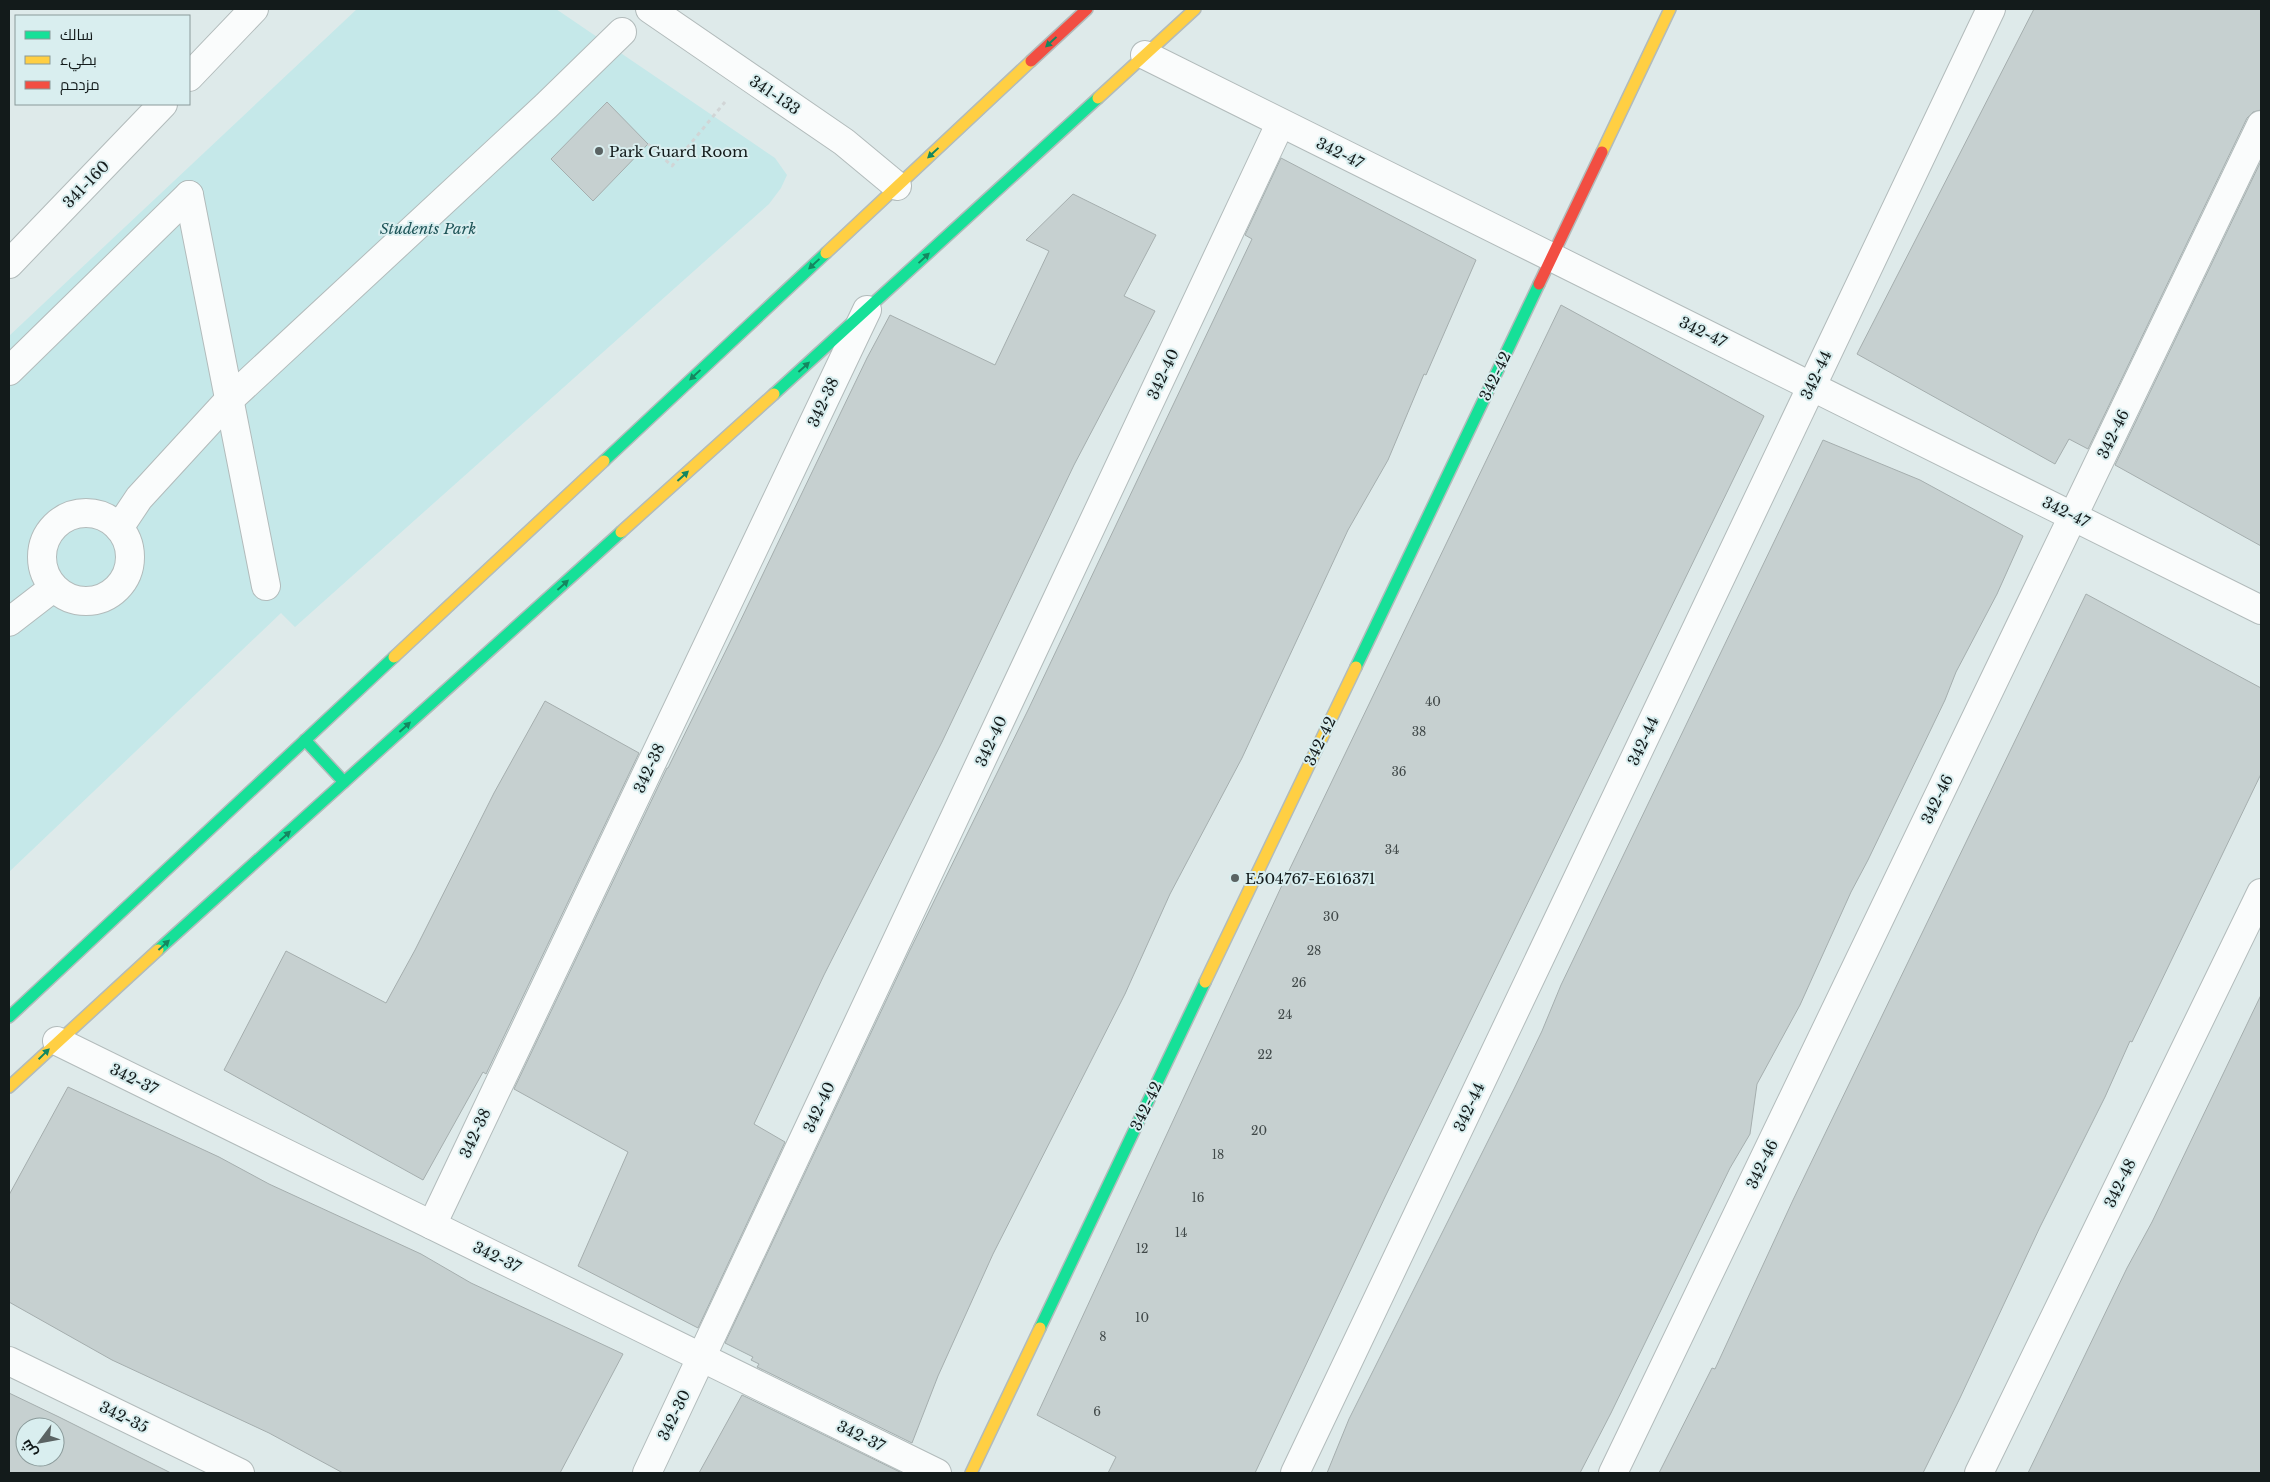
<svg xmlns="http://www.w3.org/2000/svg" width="2270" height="1482" font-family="'Libre Baskerville',Cairo,serif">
  <rect width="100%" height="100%" fill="#deeaea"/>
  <path fill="#c5e8e9" d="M357,9H556L775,158L787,175L781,188L769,204L295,627L281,613L9,872V336Z"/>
  <g fill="#c6d0d0" stroke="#a5aeae" fill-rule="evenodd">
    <path d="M2034,9H2261V110L2253,112L2247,118L2088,449L2069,439L2055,464L1857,354Z"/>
    <path d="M607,102L648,144L593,201L551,159Z"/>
    <path d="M1281,158L1476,260L1426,375L1424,374L1388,460L1348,530L1242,758L1170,894L1125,994L993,1254L938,1376L912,1443L757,1367L759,1364L751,1360L753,1357L725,1343L909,952L1029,708L1252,239L1245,235Z"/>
    <path d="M2261,161V546L2115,465Z"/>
    <path d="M1073,194L1156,235L1124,296L1155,311L1074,465L942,742L824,975L754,1124L785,1142L698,1328L578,1266L628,1152L514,1089L667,768H668L736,630L867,358L890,315L995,365L1049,251L1026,240Z"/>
    <path d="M1561,305L1764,416L1385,1197L1255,1473H1108L1116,1457L1037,1415L1283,883Z"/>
    <path d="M1823,440L1920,480L2023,536L1997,594L1956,672L1945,700L1868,860L1851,892L1800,1005L1757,1084L1750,1134L1730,1168L1611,1413L1580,1473H1327L1349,1419L1514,1089L1542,1031L1561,985Z"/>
    <path d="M2086,594L2261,688V774L2132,1042L2130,1041L2105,1097L2040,1227L1960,1398L1923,1473H1659L1712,1368L1715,1369L1793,1200Z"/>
    <path d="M545,701L639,753L486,1074L483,1072L423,1180L224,1070L286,951L386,1003L415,950L494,793Z"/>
    <path d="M2261,995V1473H2028L2127,1268L2152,1222Z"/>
    <path d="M68,1087L219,1157L269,1184L421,1254L471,1283L623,1354L560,1473H343L269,1433L112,1360L9,1302V1195Z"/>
    <path d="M9,1393L59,1417L171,1473H9ZM25,1427H55V1457H25Z"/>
    <path d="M742,1395L900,1472V1473H699Z"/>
  </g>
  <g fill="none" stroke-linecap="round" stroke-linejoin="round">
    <g stroke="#b2bbbb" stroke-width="30">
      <g id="street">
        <path d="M650,9L844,142L897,186"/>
        <path d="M1145,55L2261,610"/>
        <path d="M189,77L254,9"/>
        <path d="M189,195L266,586"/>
        <path d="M9,264L163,104"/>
        <path d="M9,371L189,195"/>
        <circle cx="86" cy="557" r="44"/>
        <path d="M119,528L139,498L229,400L546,106L622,32"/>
        <path d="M9,622L53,588"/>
        <path d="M57,1041L937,1473"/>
        <path d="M432,1225L867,310"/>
        <path d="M9,1361L240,1473"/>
        <path d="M647,1473L1280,124"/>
        <path d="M1295,1473L1991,9"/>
        <path d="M1613,1473L2261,125"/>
        <path d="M1979,1473L2261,893"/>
      </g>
    </g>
    <g stroke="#b2bbbb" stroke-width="14">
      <g id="fast">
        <path d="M774,394L1098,98"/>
        <path d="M604,461L826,253"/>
        <path d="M1356,667L1539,284"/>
        <path d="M305,740L344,782"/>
        <path d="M158,950L621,532"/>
        <path d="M9,1017L394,657"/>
        <path d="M1040,1328L1205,982"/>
      </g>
    </g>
    <g stroke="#b2bbbb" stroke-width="14">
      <g id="slow">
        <path d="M1098,98L1195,9"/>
        <path d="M1602,152L1670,9"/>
        <path d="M826,253L1031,61"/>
        <path d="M621,532L774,394"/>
        <path d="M394,657L604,461"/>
        <path d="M1205,982L1356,667"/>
        <path d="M9,1087L158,950"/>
        <path d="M971,1473L1040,1328"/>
      </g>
    </g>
    <g stroke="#b2bbbb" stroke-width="14">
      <g id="jam">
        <path d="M1031,61L1087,9"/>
        <path d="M1539,284L1602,152"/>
      </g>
    </g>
    <g stroke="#d1d5d6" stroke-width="3" stroke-dasharray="4 4" stroke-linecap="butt">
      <path d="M648,144L672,166L725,102"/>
      <path d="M462,231L469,238"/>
    </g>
    <use href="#street" stroke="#fafcfc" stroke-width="28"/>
    <use href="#fast" stroke="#16e098" stroke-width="11"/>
    <use href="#slow" stroke="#ffcf43" stroke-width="11"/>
    <use href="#jam" stroke="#f24e42" stroke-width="11"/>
  </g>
  <defs><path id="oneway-solid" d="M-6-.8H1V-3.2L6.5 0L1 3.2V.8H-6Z" transform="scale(1.25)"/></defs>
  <g fill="#158760">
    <use href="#oneway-solid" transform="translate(1051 42) rotate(137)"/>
    <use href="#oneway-solid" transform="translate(933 153) rotate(137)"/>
    <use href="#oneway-solid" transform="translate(924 258) rotate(-43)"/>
    <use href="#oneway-solid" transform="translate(814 264) rotate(137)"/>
    <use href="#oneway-solid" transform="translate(804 367) rotate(-42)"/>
    <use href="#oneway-solid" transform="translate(695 375) rotate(137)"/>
    <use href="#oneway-solid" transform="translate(683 476) rotate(-42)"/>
    <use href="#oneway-solid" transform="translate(563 585) rotate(-42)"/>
    <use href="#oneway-solid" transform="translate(405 727) rotate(-42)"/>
    <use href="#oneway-solid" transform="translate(285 836) rotate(-42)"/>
    <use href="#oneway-solid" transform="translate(164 945) rotate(-42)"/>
    <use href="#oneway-solid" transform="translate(44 1054) rotate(-44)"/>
  </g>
  <g fill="#5a6363" stroke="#d9eeef" stroke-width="2">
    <circle cx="599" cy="151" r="5"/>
    <circle cx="1235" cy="878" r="5"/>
  </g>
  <g text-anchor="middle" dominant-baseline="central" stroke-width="4" stroke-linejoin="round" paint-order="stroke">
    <g font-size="12" fill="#404848">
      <text x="1433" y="701">40</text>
      <text x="1419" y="731">38</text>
      <text x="1399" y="771">36</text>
      <text x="1392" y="849">34</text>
      <text x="1331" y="916">30</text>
      <text x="1314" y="950">28</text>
      <text x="1299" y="982">26</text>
      <text x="1285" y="1014">24</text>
      <text x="1265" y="1054">22</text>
      <text x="1259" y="1130">20</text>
      <text x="1218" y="1154">18</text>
      <text x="1198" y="1197">16</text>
      <text x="1181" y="1232">14</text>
      <text x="1142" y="1248">12</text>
      <text x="1142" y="1317">10</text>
      <text x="1103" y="1336">8</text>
      <text x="1097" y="1411">6</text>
    </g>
    <g font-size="15" fill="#131b1b" stroke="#d9eeef">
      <text transform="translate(775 95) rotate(34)">341-133</text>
      <text transform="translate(1340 153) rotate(26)">342-47</text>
      <text transform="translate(86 184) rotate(-46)">341-160</text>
      <text transform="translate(1703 332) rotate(26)">342-47</text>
      <text transform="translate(1163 374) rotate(-65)">342-40</text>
      <text transform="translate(1816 375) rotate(-65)">342-44</text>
      <text transform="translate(1495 376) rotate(-64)">342-42</text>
      <text transform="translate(823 402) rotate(-65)">342-38</text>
      <text transform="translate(2113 434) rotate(-64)">342-46</text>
      <text transform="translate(2066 512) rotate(26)">342-47</text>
      <text transform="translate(991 741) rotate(-65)">342-40</text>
      <text transform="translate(1320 741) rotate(-64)">342-42</text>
      <text transform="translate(1643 741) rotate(-65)">342-44</text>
      <text transform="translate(649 768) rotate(-65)">342-38</text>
      <text transform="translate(1937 799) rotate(-64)">342-46</text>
      <text transform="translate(134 1079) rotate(26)">342-37</text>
      <text transform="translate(1146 1106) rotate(-64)">342-42</text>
      <text transform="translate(819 1107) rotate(-65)">342-40</text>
      <text transform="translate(1469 1107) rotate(-65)">342-44</text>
      <text transform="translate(475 1133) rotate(-65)">342-38</text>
      <text transform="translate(1762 1164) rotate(-64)">342-46</text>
      <text transform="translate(2120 1183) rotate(-64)">342-48</text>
      <text transform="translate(497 1257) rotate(26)">342-37</text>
      <text transform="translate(674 1415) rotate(-64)">342-30</text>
      <text transform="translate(124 1417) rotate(26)">342-35</text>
      <text transform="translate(861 1436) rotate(26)">342-37</text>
    </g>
    <g font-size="15" fill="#131b1b" stroke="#d9eeef" text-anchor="start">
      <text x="609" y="151">Park Guard Room</text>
      <text x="1245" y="878">E504767-E616371</text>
    </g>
    <g font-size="15" font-style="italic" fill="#1e5458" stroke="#d9eeef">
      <text x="428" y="228">Students Park</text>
    </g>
  </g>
  <rect width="2270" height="1482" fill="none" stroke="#131b1b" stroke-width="20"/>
  <rect x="15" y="15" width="175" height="90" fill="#d9eeef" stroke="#8a9a9a"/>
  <rect x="25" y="31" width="25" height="8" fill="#16e098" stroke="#8a9a9a"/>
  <text x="60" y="40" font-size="15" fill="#131b1b">سالك</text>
  <rect x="25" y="56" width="25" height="8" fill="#ffcf43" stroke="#8a9a9a"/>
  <text x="60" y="65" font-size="15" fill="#131b1b">بطيء</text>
  <rect x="25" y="81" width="25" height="8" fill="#f24e42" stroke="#8a9a9a"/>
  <text x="60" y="90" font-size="15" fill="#131b1b">مزدحم</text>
  <g transform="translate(40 1442) rotate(238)"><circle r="24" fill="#d9eeef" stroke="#8a9a9a"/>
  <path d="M0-4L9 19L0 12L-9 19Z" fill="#5a6363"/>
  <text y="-8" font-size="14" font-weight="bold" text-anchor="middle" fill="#131b1b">ش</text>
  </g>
</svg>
